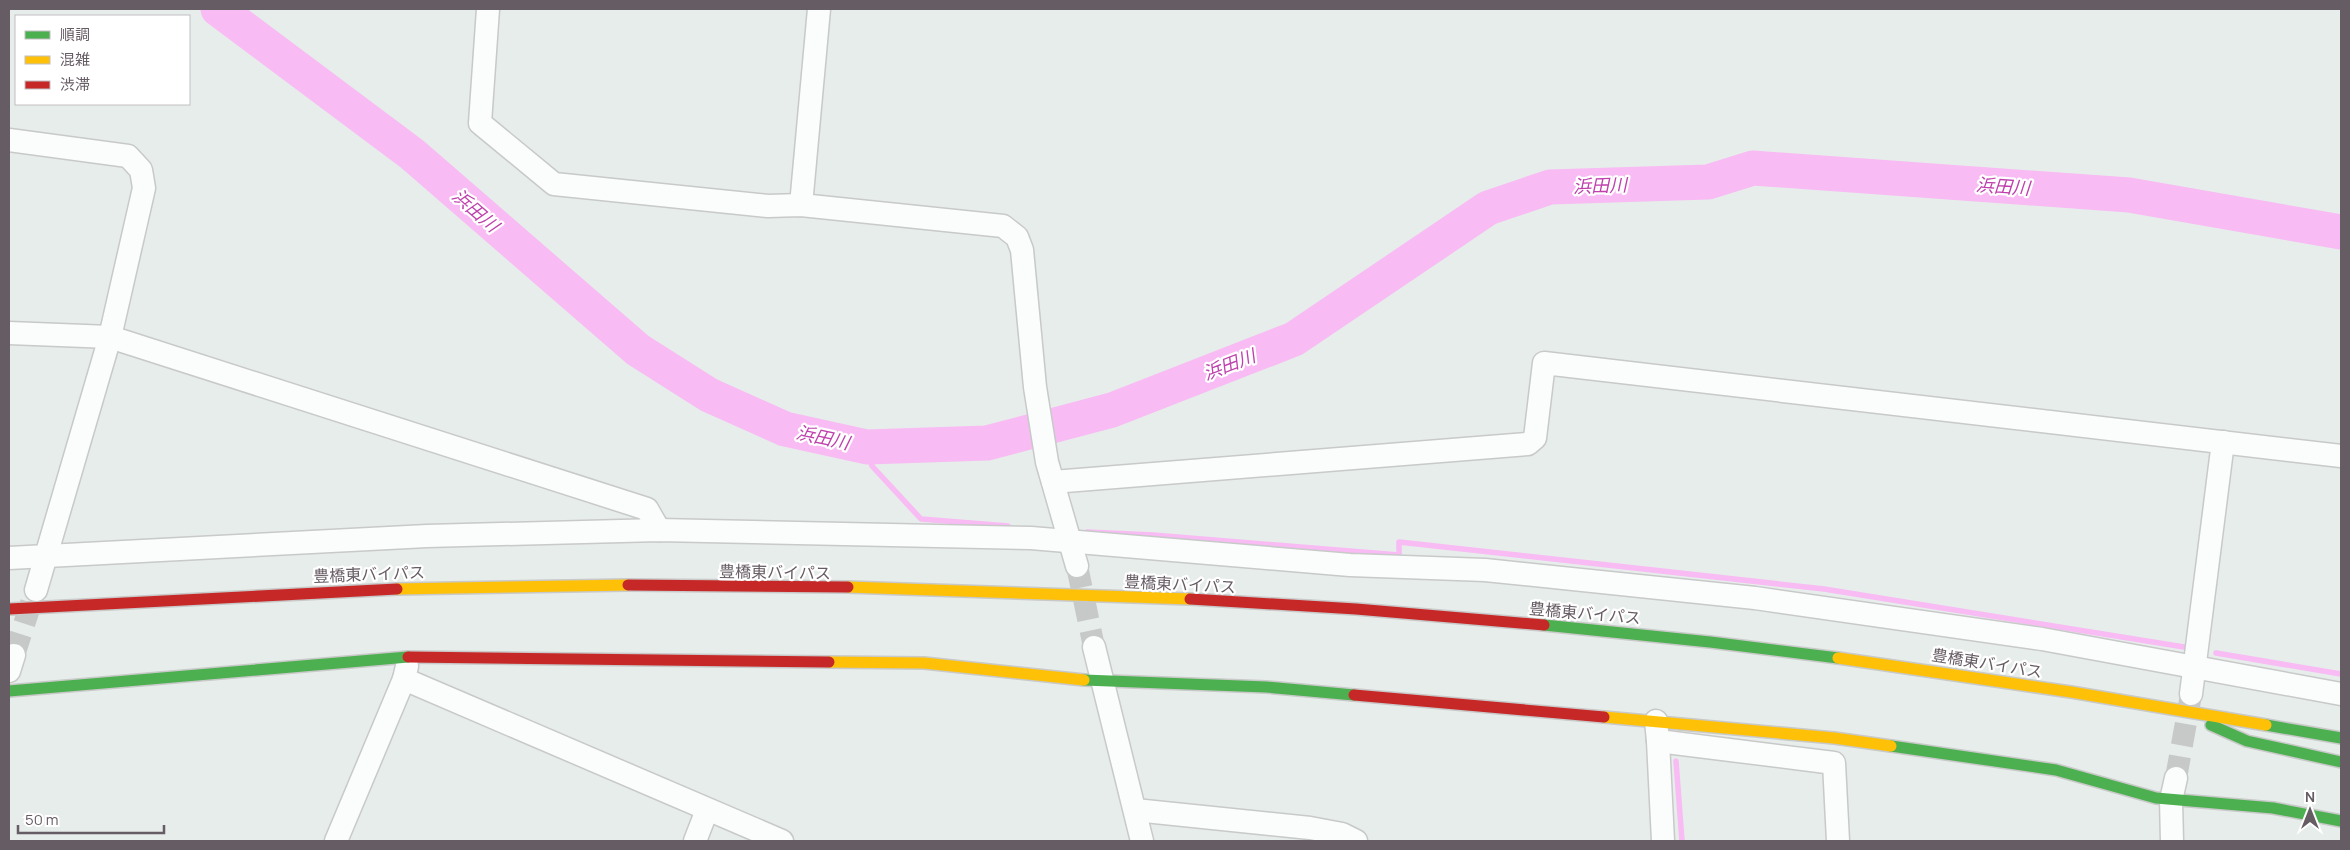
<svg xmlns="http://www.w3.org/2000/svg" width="2350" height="850" font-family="Manrope,'Noto Sans JP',sans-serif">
  <rect width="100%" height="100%" fill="#e7edea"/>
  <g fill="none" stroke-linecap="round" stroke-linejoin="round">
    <g stroke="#f8bbf4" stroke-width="5.5">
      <path d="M867,447L872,466L921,519L1008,526"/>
      <path d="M1087,532L1153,535L1399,555V542L1824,589L2184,647"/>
      <path d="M2216,653L2341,674"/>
      <path d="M1676,761L1682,841"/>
    </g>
    <path stroke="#f8bbf4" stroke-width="35" d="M218,9L412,154L638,350L709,395L785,429L867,447L987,443L1112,410L1294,339L1488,208L1550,187L1708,182L1753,168L2129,195L2341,232"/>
    <g stroke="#c7c9c8" stroke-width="22" stroke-dasharray="22 11" stroke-linecap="butt">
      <path d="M1077,566L1094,647"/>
      <path d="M14,655L34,594"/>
      <path d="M2176,778L2191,695"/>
    </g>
    <g stroke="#c8c9c9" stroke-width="25">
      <g id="street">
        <path d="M488,9L480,123L554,184L768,206L801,205L1003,226L1017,237L1022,250L1035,387L1047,462L1077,566"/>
        <path d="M9,140L128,156L141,170L144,188L110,337L36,590"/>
        <path d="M801,205L819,9"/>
        <path d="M9,333L110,337L647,509L659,530"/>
        <path d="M1053,482L1528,444L1535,438L1544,363L2341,456"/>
        <path d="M9,558L427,536L659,530L1031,538L1350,565L1485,570L1755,598L2042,639L2341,694"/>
        <path d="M1094,647L1142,841"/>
        <path d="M9,671L14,655"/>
        <path d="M404,679L782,841"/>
        <path d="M2191,694L2223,442"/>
        <path d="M1656,721L1658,741L1834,763L1838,841"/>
        <path d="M1658,741L1663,841"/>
        <path d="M1135,810L1310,828L1342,834L1356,841"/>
        <path d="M336,841L404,679L407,666"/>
        <path d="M695,841L707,810"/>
        <path d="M2172,841L2171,800L2176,778"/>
      </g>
    </g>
    <g stroke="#c8c9c8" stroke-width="14">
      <g id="fast">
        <path d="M1544,625L1710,642L1838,658"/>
        <path d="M1084,680L1266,687L1354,695"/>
        <path d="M9,691L408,657"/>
        <path d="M2211,725L2247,741L2341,762"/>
        <path d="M2266,725L2341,738"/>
        <path d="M1891,746L2056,770L2156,798L2273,808L2341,821"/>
      </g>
    </g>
    <g stroke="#c8c9c8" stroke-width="14">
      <g id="slow">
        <path d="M848,587L1190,599"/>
        <path d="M397,589L628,585"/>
        <path d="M1838,658L2071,692L2266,725"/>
        <path d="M829,662L924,663L1084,680"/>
        <path d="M1604,717L1834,738L1891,746"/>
      </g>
    </g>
    <g stroke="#c8c9c8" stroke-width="14">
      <g id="jam">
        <path d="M628,585L848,587"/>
        <path d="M1190,599L1356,609L1544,625"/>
        <path d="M9,609L397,589"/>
        <path d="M408,657L829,662"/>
        <path d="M1354,695L1604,717"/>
      </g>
    </g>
    <use href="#street" stroke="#fbfcfc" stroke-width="22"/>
    <use href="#fast" stroke="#4caf50" stroke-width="11"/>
    <use href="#slow" stroke="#ffc107" stroke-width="11"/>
    <use href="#jam" stroke="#c62828" stroke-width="11"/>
  </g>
  <g text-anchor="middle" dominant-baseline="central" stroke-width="4.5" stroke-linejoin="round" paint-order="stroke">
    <g font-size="16" fill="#665c64" stroke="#fff">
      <text transform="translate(775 572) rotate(1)">豊橋東バイパス</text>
      <text transform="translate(369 574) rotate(-2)">豊橋東バイパス</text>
      <text transform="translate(1180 584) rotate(3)">豊橋東バイパス</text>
      <text transform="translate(1585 613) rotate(5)">豊橋東バイパス</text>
      <text transform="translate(1987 663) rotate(9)">豊橋東バイパス</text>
    </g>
    <g font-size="18" font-style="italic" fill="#bf40ad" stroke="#fff">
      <text transform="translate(1600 185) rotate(-2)">浜田川</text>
      <text transform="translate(2003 186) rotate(4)">浜田川</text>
      <text transform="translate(476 210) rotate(41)">浜田川</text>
      <text transform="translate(1229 364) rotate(-21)">浜田川</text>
      <text transform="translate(823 437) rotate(12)">浜田川</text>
    </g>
  </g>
  <rect width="2350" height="850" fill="none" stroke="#665c64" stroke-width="20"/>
  <rect x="15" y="15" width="175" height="90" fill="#ffffff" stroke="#c2bec1"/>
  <rect x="25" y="31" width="25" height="8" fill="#4caf50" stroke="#c2bec1"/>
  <text x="60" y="40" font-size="15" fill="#665c64">順調</text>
  <rect x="25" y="56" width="25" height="8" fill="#ffc107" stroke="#c2bec1"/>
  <text x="60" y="65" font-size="15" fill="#665c64">混雑</text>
  <rect x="25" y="81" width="25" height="8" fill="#c62828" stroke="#c2bec1"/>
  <text x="60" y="90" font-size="15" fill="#665c64">渋滞</text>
  <g transform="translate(2310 810)" stroke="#ffffff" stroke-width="4" paint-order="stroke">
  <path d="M0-4L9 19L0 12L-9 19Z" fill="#665c64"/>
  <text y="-8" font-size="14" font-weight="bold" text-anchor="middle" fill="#665c64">N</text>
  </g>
  <path d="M18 825v8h146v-8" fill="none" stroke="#665c64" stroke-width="2.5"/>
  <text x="25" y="825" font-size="15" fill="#665c64" stroke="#ffffff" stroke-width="4" paint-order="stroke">50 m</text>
</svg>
